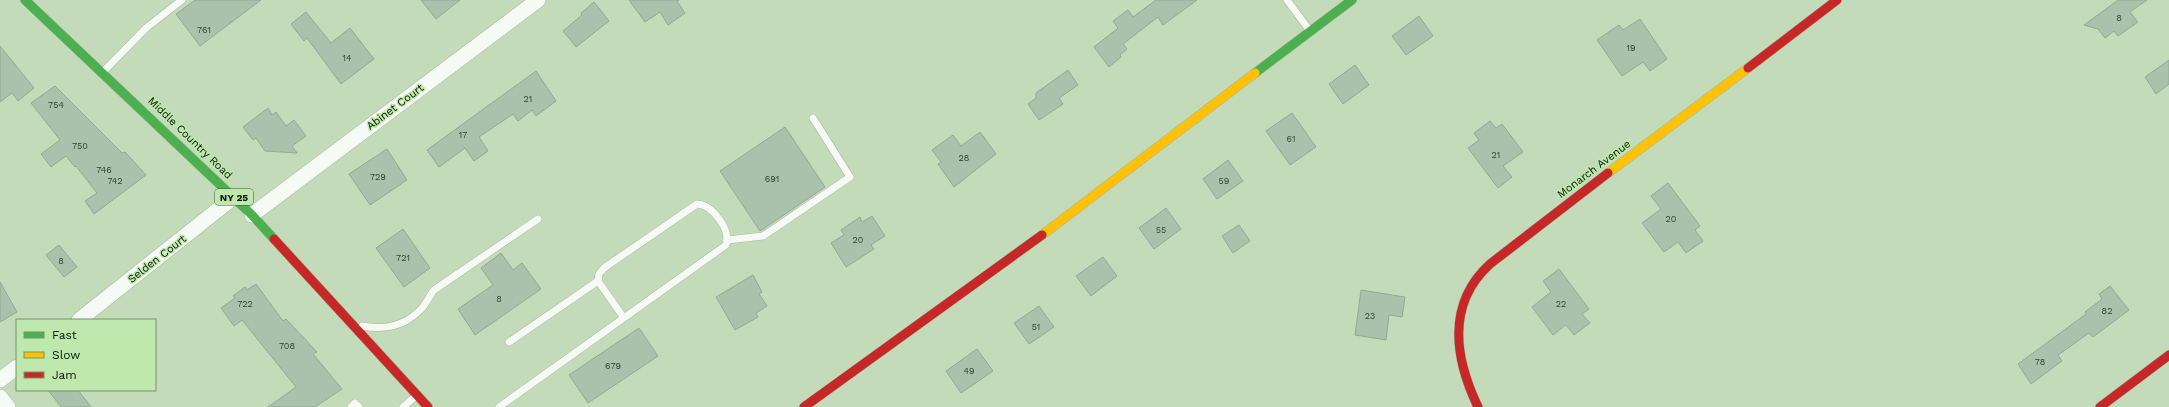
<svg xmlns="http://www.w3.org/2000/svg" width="2169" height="407" font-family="'Work Sans',sans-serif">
  <rect width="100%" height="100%" fill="#c4dbba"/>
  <g fill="#aac1ab" stroke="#92aa94">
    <path d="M195,0H261L200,46L176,14Z"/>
    <path d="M421,0H460L436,19Z"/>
    <path d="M629,0H679L677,1L685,13L668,25L660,12L645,22Z"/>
    <path d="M1156,0H1197L1163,25L1158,17L1123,44L1127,49L1120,55L1121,57L1109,67L1094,47L1118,28L1113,21L1128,10L1133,17Z"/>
    <path d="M2118,0H2147L2130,12L2138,22L2118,36L2114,31L2105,38L2098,29L2084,25Z"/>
    <path d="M594,2L609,21L576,47L563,31L582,15L581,13Z"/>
    <path d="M306,12L331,43L350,28L374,59L341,84L307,38L304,41L291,24Z"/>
    <path d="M1419,16L1433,36L1406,55L1392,36Z"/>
    <path d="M1640,19L1667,59L1650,71L1643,62L1622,76L1597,40L1619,25L1623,30Z"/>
    <path d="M0,46L34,88L18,101L12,93L0,102Z"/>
    <path d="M2169,60V84L2156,94L2145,77Z"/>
    <path d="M1355,65L1369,85L1343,104L1329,84Z"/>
    <path d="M1068,70L1078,85L1059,98L1063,104L1039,120L1028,104L1036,98V93Z"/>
    <path d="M536,71L556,101L536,116L532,110L518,121L513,114L479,137L488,151L474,161L465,148L439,167L427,150Z"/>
    <path d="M55,86L122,153L125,152L146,175L94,214L85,201L97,193L76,166L75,167L66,156L51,167L41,154L60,140L31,103Z"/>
    <path d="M268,108L272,115L276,112L286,126L294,120L306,136L292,146L297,153L265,151L256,138L253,140L243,127Z"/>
    <path d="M1292,113L1316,147L1290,165L1266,131Z"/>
    <path d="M1490,121L1496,128L1502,124L1523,152L1503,166L1512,177L1498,188L1468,148L1479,140L1474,133Z"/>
    <path d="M785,127L825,187L760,231L720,171Z"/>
    <path d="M980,132L996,154L954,187L938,164L941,162L932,150L953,135L961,146Z"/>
    <path d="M387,149L407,180L370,205L349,174Z"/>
    <path d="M1228,160L1243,181L1217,199L1203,179Z"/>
    <path d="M1668,183L1700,226L1695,230L1703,241L1686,253L1678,242L1664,252L1642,223L1661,209L1651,196Z"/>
    <path d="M1166,208L1181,229L1154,249L1139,228Z"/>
    <path d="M872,216L885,236L871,245L874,249L846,267L831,243L844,235L841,230L860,217L862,222Z"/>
    <path d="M1239,225L1250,241L1233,253L1222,236Z"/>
    <path d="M403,229L430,268L404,287L376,248Z"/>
    <path d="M59,245L77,267L64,277L46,255Z"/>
    <path d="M501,253L513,270L522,263L541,289L475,335L458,309L493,285L481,268Z"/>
    <path d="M1103,257L1117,276L1091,296L1076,276Z"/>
    <path d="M1559,269L1589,309L1582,314L1590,323L1574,335L1566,325L1553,335L1532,307L1551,292L1543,281Z"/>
    <path d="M753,275L762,292L759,294L767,306L756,313L758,317L735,330L716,297Z"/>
    <path d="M0,282L17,312L0,322Z"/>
    <path d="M256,284L283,321L286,319L317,352L313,354L342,389L315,407H268L296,387L242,320L234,326L221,308L235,298L233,296L245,287L247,290Z"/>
    <path d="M2110,286L2129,310L2093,337L2089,333L2058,355L2062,361L2031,384L2018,364L2086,314L2085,312L2102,299L2099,294Z"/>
    <path d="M1361,290L1405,297L1402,317L1389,315L1386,340L1355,335Z"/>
    <path d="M1039,306L1054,327L1029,344L1014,323Z"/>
    <path d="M639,328L658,356L588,403L569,375Z"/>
    <path d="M977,349L993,371L961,393L946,371Z"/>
    <path d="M48,390H78L91,407H61Z"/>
  </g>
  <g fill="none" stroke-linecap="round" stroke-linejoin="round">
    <g stroke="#a7b99f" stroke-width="8">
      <g id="lane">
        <path d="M1287,0L1310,31"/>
        <path d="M104,71L146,28L182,0"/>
        <path d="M727,240L763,236L850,177L813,118"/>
        <path d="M362,326C384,330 406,326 422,308C426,304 430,295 434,290L538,219"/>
        <path d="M509,342L598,281"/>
        <path d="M351,407L355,403L359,407"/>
        <path d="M403,407L416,396"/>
        <path d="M499,407L726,245C731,230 713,205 697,204L604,268L599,274L598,281L624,318"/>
      </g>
    </g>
    <g stroke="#a7b99f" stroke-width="16">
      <g id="street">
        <path d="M252,215L538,0"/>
        <path d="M79,320L234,197"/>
        <path d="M0,380L17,367"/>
        <path d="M0,397L8,407"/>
      </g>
    </g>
    <g stroke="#a7b99f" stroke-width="10">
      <g id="fast">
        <path d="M25,0L252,215L274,239"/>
        <path d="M1255,73L1352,0"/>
      </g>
    </g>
    <g stroke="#a7b99f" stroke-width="10">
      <g id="slow">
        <path d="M1608,173L1748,68"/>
        <path d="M1042,235L1255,73"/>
      </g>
    </g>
    <g stroke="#a7b99f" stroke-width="10">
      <g id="jam">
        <path d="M1748,68L1837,0"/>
        <path d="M274,239L428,407"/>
        <path d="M804,407L1042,235"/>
        <path d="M1478,407C1455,359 1446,304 1490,264L1608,173"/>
        <path d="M2100,407L2169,355"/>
      </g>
    </g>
    <use href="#lane" stroke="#f6faf5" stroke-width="7"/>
    <use href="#street" stroke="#f6faf5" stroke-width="15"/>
    <use href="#fast" stroke="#4caf50" stroke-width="9"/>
    <use href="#slow" stroke="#ffc107" stroke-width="9"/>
    <use href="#jam" stroke="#c62828" stroke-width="9"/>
  </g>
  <g text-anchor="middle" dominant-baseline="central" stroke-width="3" stroke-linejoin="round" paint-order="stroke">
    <g font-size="9" fill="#30412d">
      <text x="2119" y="18">8</text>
      <text x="204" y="30">761</text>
      <text x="1631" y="48">19</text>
      <text x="347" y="58">14</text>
      <text x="528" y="99">21</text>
      <text x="56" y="105">754</text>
      <text x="463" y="135">17</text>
      <text x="1291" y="139">61</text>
      <text x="80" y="146">750</text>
      <text x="1496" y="155">21</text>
      <text x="964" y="158">28</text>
      <text x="104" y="170">746</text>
      <text x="378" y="177">729</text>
      <text x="772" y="179">691</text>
      <text x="115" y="181">742</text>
      <text x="1224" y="181">59</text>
      <text x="1671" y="219">20</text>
      <text x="1161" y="230">55</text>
      <text x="858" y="240">20</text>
      <text x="403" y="258">721</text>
      <text x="61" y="261">8</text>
      <text x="499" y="299">8</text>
      <text x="245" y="304">722</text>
      <text x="1561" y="304">22</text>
      <text x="2107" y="311">82</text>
      <text x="1370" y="316">23</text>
      <text x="1036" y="327">51</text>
      <text x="287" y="346">708</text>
      <text x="2040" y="362">78</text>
      <text x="613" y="366">679</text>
      <text x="969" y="371">49</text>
    </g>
    <rect fill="#bee8ad" stroke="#3f5536" stroke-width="1" x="215" y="189" width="38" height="16" rx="3"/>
    <g font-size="10" font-weight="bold" fill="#081603">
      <text x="234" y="197">NY 25</text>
    </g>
    <g font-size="11" fill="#081603" stroke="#bee8ad">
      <text transform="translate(395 107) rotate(-37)">Abinet Court</text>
      <text transform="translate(190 138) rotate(44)">Middle Country Road</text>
      <text transform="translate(1594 169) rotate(-37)">Monarch Avenue</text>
      <text transform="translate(157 259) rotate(-38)">Selden Court</text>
    </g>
  </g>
  <rect x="16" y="319" width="140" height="72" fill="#bee8ad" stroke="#759469"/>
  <rect x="24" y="332" width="20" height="6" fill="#4caf50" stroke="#759469"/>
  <text x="52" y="339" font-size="12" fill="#081603">Fast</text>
  <rect x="24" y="352" width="20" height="6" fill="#ffc107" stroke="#759469"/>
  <text x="52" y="359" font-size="12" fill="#081603">Slow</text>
  <rect x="24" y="372" width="20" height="6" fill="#c62828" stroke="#759469"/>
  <text x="52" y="379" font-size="12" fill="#081603">Jam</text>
</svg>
